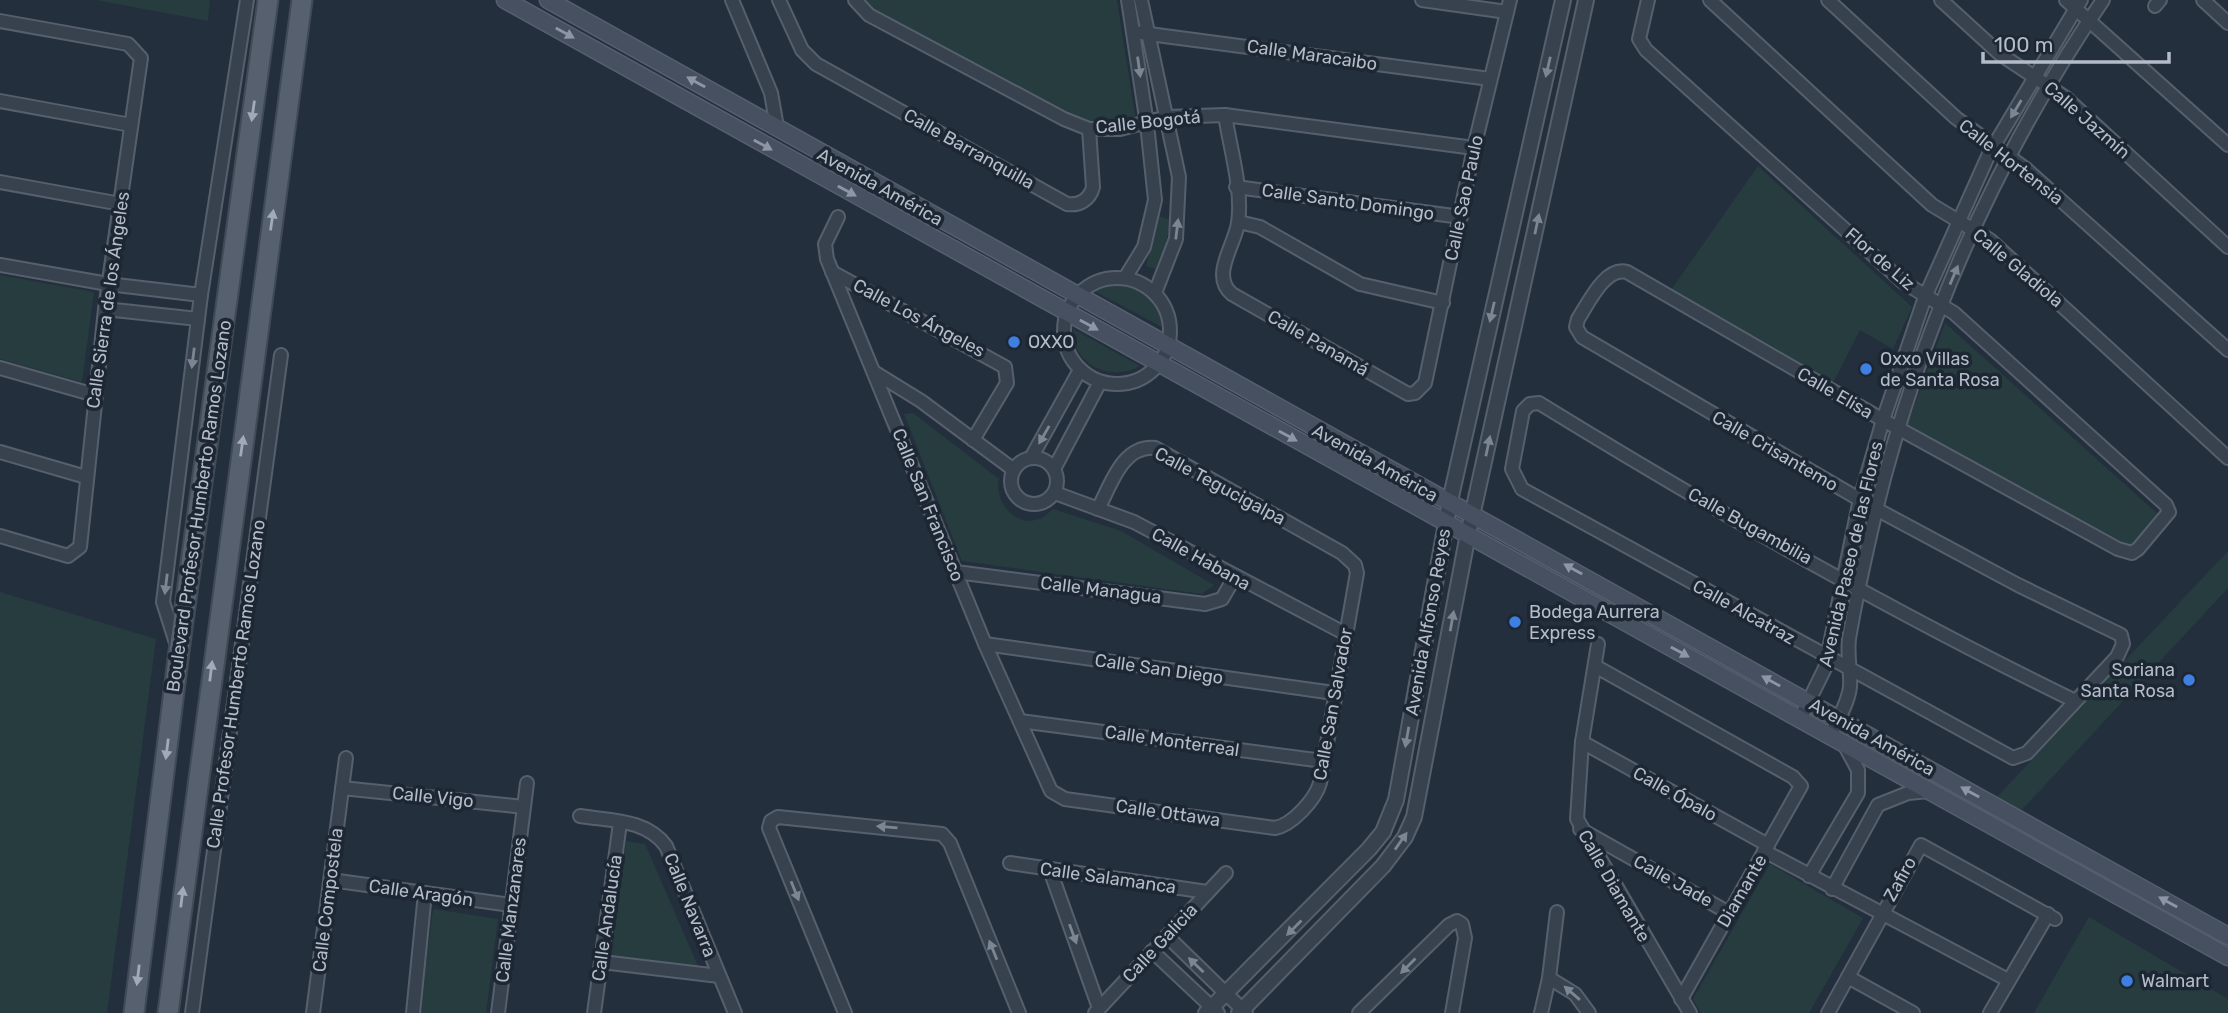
<svg xmlns="http://www.w3.org/2000/svg" width="2228" height="1013" font-family="Rubik,sans-serif">
  <rect width="100%" height="100%" fill="#242f3e"/>
  <g fill="#263c3f">
    <path d="M96,0H210L208,21Z"/>
    <path d="M861,0H1117L1136,121L1099,125L1070,118L864,6Z"/>
    <path d="M1758,166L1912,307L1893,349L1860,330L1832,385L1671,290Z"/>
    <path d="M1159,216L1171,220L1165,247L1155,269L1146,266Z"/>
    <path d="M0,275L94,292L82,382L0,359Z"/>
    <path d="M1121,281C1146,286 1161,303 1164,328L1094,291L1110,282Z"/>
    <path d="M1945,323L2159,515L2132,547L1906,428Z"/>
    <path d="M1073,329L1140,366C1112,382 1072,366 1073,329Z"/>
    <path d="M913,413L999,479C994,500 1014,528 1039,519C1044,518 1049,512 1053,509L1121,531L1214,585L1202,594L962,561L904,414Z"/>
    <path d="M2228,551V588L2019,813L1995,799Z"/>
    <path d="M0,592L156,639L107,1013H0Z"/>
    <path d="M626,841L645,844L698,966L611,958Z"/>
    <path d="M1770,864L1863,918L1809,1013H1701L1693,999Z"/>
    <path d="M433,909L498,919L486,1013H419Z"/>
    <path d="M2089,917L2228,999V1013H2034Z"/>
  </g>
  <g fill="none" stroke-linecap="round" stroke-linejoin="round">
    <g stroke="#565f6c" stroke-width="16">
      <g id="minor">
        <path d="M732,0L771,93L777,127"/>
        <path d="M779,0L802,50L816,64L1067,204C1080,206 1090,199 1093,187L1089,129"/>
        <path d="M855,0L869,15L1064,119L1089,129H1120L1167,117L1225,115L1474,148"/>
        <path d="M1141,0L1179,177L1176,239L1155,293"/>
        <path d="M1422,0L1507,12"/>
        <path d="M1648,0L1639,39L1646,50L1903,282L1954,313L2166,505L2169,512L2138,549L2132,553L2118,549L1883,420L1627,272C1605,266 1588,304 1578,319L1576,327L1582,337L1876,509L2018,585L2121,635L2123,644L2117,657L2027,753L2013,758L1522,489L1512,469L1523,411L1530,404L1539,403C1713,510 1892,612 2075,701"/>
        <path d="M1710,0L1932,205L1990,240L2228,458"/>
        <path d="M1828,0L1956,118L2026,169L2228,350"/>
        <path d="M1941,0L2000,54L2066,98L2228,247"/>
        <path d="M2066,0L2228,145"/>
        <path d="M2203,0L2228,23"/>
        <path d="M2155,6L2160,0"/>
        <path d="M0,21L128,44L141,58L105,309L80,547L68,556L0,536"/>
        <path d="M1134,32L1490,79"/>
        <path d="M0,101L131,125"/>
        <path d="M1225,115C1230,148 1243,190 1238,223C1235,245 1210,276 1232,294L1408,394L1415,393L1425,383L1474,148L1510,0"/>
        <path d="M0,182L121,204"/>
        <path d="M1236,187L1461,217"/>
        <path d="M838,217L825,244L827,259L985,644L1051,791L1065,799L1275,828C1292,825 1315,800 1320,783L1357,573L1355,565L1342,553L1155,448C1122,445 1111,485 1098,509"/>
        <path d="M1239,222L1260,227L1360,284L1443,303"/>
        <path d="M0,265L108,284L201,295"/>
        <path d="M832,272L1005,367L1007,383L973,440"/>
        <circle cx="1117" cy="331" r="53"/>
        <path d="M1125,278L1144,247L1155,200L1147,124L1128,0"/>
        <path d="M105,309L198,319"/>
        <path d="M0,368L95,395"/>
        <path d="M874,372L921,401L1014,470"/>
        <path d="M0,452L86,477"/>
        <circle cx="1034" cy="481" r="23"/>
        <path d="M1031,458L1080,370"/>
        <path d="M1054,469L1100,382"/>
        <path d="M1055,493L1134,522L1344,633"/>
        <path d="M956,572L1205,604L1222,599L1234,578"/>
        <path d="M985,644L1334,693"/>
        <path d="M1598,644L1582,742L1577,819L1690,1013"/>
        <path d="M177,646L163,602L201,295L247,0"/>
        <path d="M1595,666L1793,777L1801,786L1681,999"/>
        <path d="M1800,719L1825,668L1860,499L1883,420L1925,297L1989,154L2081,0"/>
        <path d="M1020,721L1323,761"/>
        <path d="M1830,736C1837,721 1848,704 1850,687C1851,671 1847,655 1849,639C1856,596 1866,553 1876,510C1921,327 1997,155 2103,0"/>
        <path d="M1582,742L1768,845"/>
        <path d="M342,788L524,807"/>
        <path d="M580,816C611,821 646,819 666,846L735,1013"/>
        <path d="M1580,829L1729,913"/>
        <path d="M1764,851L2008,980"/>
        <path d="M1010,863L1207,892"/>
        <path d="M1050,870L1099,1008"/>
        <path d="M1809,876L1858,793V770L1844,744"/>
        <path d="M331,880L511,905"/>
        <path d="M1832,889L1878,805L1908,793L1929,791"/>
        <path d="M1167,936L1246,1013"/>
        <path d="M1152,951L1218,1013"/>
        <path d="M602,962L719,976"/>
        <path d="M1848,977L1913,1013"/>
        <path d="M1549,978L1575,994L1589,1013"/>
        <path d="M192,1013L281,355"/>
        <path d="M313,1013L346,758"/>
        <path d="M413,1013L425,893"/>
        <path d="M498,1013L527,783"/>
        <path d="M594,1013L620,823"/>
        <path d="M845,1013L769,828L771,821L778,817L942,834L950,843L1019,1013"/>
        <path d="M1095,1013L1226,873"/>
        <path d="M1359,1013L1449,925L1457,921L1462,924L1465,938L1452,1013"/>
        <path d="M1541,1013L1549,978L1557,912"/>
        <path d="M1828,1013L1921,845L2055,919"/>
        <path d="M1990,1013L2048,914"/>
      </g>
    </g>
    <g stroke="#565f6c" stroke-width="18">
      <g id="tertiary">
        <path d="M1206,1013L1369,849L1383,832L1396,800L1450,501L1563,0"/>
        <path d="M1239,1013L1383,866L1405,837L1414,817L1468,534L1586,0"/>
      </g>
    </g>
    <g stroke="#565f6c" stroke-width="19">
      <g id="secondary">
        <path d="M505,0L2228,957"/>
        <path d="M548,0L2228,936"/>
      </g>
    </g>
    <g stroke="#414a57" stroke-width="23">
      <g id="primary">
        <path d="M134,1013L179,651L268,0"/>
        <path d="M168,1013L302,0"/>
      </g>
    </g>
    <use href="#minor" stroke="#38414e" stroke-width="12"/>
    <use href="#tertiary" stroke="#38414e" stroke-width="14"/>
    <use href="#secondary" stroke="#465061" stroke-width="16"/>
    <use href="#primary" stroke="#56606e" stroke-width="19"/>
  </g>
  <defs><path id="oneway-solid" d="M-6-.8H1V-3.2L6.5 0L1 3.2V.8H-6Z" transform="scale(1.75)"/></defs>
  <g fill="#8e96a5">
    <use href="#oneway-solid" transform="translate(565 33) rotate(29)"/>
    <use href="#oneway-solid" transform="translate(696 82) rotate(-151)"/>
    <use href="#oneway-solid" transform="translate(763 145) rotate(29)"/>
    <use href="#oneway-solid" transform="translate(847 191) rotate(29)"/>
    <use href="#oneway-solid" transform="translate(1089 325) rotate(29)"/>
    <use href="#oneway-solid" transform="translate(1288 436) rotate(29)"/>
    <use href="#oneway-solid" transform="translate(1573 569) rotate(-151)"/>
    <use href="#oneway-solid" transform="translate(1680 652) rotate(29)"/>
    <use href="#oneway-solid" transform="translate(1771 681) rotate(-151)"/>
    <use href="#oneway-solid" transform="translate(1970 792) rotate(-151)"/>
    <use href="#oneway-solid" transform="translate(2168 902) rotate(-151)"/>
  </g>
  <g fill="#7c8592">
    <use href="#oneway-solid" transform="translate(1139 67) rotate(82)"/>
    <use href="#oneway-solid" transform="translate(1548 67) rotate(103)"/>
    <use href="#oneway-solid" transform="translate(2016 109) rotate(121)"/>
    <use href="#oneway-solid" transform="translate(1537 224) rotate(-78)"/>
    <use href="#oneway-solid" transform="translate(1177 229) rotate(-83)"/>
    <use href="#oneway-solid" transform="translate(1954 275) rotate(-67)"/>
    <use href="#oneway-solid" transform="translate(1492 312) rotate(103)"/>
    <use href="#oneway-solid" transform="translate(193 358) rotate(97)"/>
    <use href="#oneway-solid" transform="translate(1044 435) rotate(120)"/>
    <use href="#oneway-solid" transform="translate(1488 446) rotate(-78)"/>
    <use href="#oneway-solid" transform="translate(166 584) rotate(97)"/>
    <use href="#oneway-solid" transform="translate(1452 621) rotate(-80)"/>
    <use href="#oneway-solid" transform="translate(1407 737) rotate(100)"/>
    <use href="#oneway-solid" transform="translate(887 827) rotate(-175)"/>
    <use href="#oneway-solid" transform="translate(1401 841) rotate(-55)"/>
    <use href="#oneway-solid" transform="translate(795 891) rotate(68)"/>
    <use href="#oneway-solid" transform="translate(1294 928) rotate(135)"/>
    <use href="#oneway-solid" transform="translate(1073 934) rotate(70)"/>
    <use href="#oneway-solid" transform="translate(993 950) rotate(-112)"/>
    <use href="#oneway-solid" transform="translate(1196 965) rotate(-136)"/>
    <use href="#oneway-solid" transform="translate(1408 966) rotate(135)"/>
    <use href="#oneway-solid" transform="translate(1572 993) rotate(-139)"/>
  </g>
  <g fill="#a1aab7">
    <use href="#oneway-solid" transform="translate(253 111) rotate(98)"/>
    <use href="#oneway-solid" transform="translate(272 220) rotate(-82)"/>
    <use href="#oneway-solid" transform="translate(242 446) rotate(-82)"/>
    <use href="#oneway-solid" transform="translate(211 671) rotate(-83)"/>
    <use href="#oneway-solid" transform="translate(167 749) rotate(97)"/>
    <use href="#oneway-solid" transform="translate(182 897) rotate(-83)"/>
    <use href="#oneway-solid" transform="translate(138 975) rotate(97)"/>
  </g>
  <g fill="#3f7fe0" stroke="#1d2633" stroke-width="2.5">
    <circle cx="1014" cy="342" r="7"/>
    <circle cx="1866" cy="369" r="7"/>
    <circle cx="1515" cy="622" r="7"/>
    <circle cx="2189" cy="680" r="7"/>
    <circle cx="2127" cy="981" r="7"/>
  </g>
  <g text-anchor="middle" dominant-baseline="central" stroke-width="7" stroke-linejoin="round" paint-order="stroke">
    <g font-size="18" fill="#b4bcc9" stroke="#1d2633">
      <text transform="translate(1312 55) rotate(8)">Calle Maracaibo</text>
      <text transform="translate(2087 120) rotate(41)">Calle Jazmín</text>
      <text transform="translate(1148 122) rotate(-6)">Calle Bogotá</text>
      <text transform="translate(969 149) rotate(29)">Calle Barranquilla</text>
      <text transform="translate(2011 162) rotate(38)">Calle Hortensia</text>
      <text transform="translate(880 187) rotate(29)">Avenida América</text>
      <text transform="translate(1464 198) rotate(-78)">Calle Sao Paulo</text>
      <text transform="translate(1348 202) rotate(8)">Calle Santo Domingo</text>
      <text transform="translate(1880 259) rotate(41)">Flor de Liz</text>
      <text transform="translate(2018 268) rotate(40)">Calle Gladiola</text>
      <text transform="translate(108 300) rotate(-82)">Calle Sierra de los Ángeles</text>
      <text transform="translate(919 318) rotate(28)">Calle Los Ángeles</text>
      <text transform="translate(1318 343) rotate(30)">Calle Panamá</text>
      <text transform="translate(1835 393) rotate(30)">Calle Elisa</text>
      <text transform="translate(1775 451) rotate(30)">Calle Crisantemo</text>
      <text transform="translate(1375 463) rotate(29)">Avenida América</text>
      <text transform="translate(1220 486) rotate(28)">Calle Tegucigalpa</text>
      <text transform="translate(928 505) rotate(68)">Calle San Francisco</text>
      <text transform="translate(199 506) rotate(-82)">Boulevard Profesor Humberto Ramos Lozano</text>
      <text transform="translate(1750 526) rotate(29)">Calle Bugambilia</text>
      <text transform="translate(1851 554) rotate(-77)">Avenida Paseo de las Flores</text>
      <text transform="translate(1201 559) rotate(29)">Calle Habana</text>
      <text transform="translate(1101 590) rotate(7)">Calle Managua</text>
      <text transform="translate(1744 612) rotate(29)">Calle Alcatraz</text>
      <text transform="translate(1428 622) rotate(-80)">Avenida Alfonso Reyes</text>
      <text transform="translate(1159 669) rotate(8)">Calle San Diego</text>
      <text transform="translate(236 684) rotate(-82)">Calle Profesor Humberto Ramos Lozano</text>
      <text transform="translate(1333 704) rotate(-80)">Calle San Salvador</text>
      <text transform="translate(1872 737) rotate(29)">Avenida América</text>
      <text transform="translate(1172 741) rotate(8)">Calle Monterreal</text>
      <text transform="translate(1675 794) rotate(29)">Calle Ópalo</text>
      <text transform="translate(433 797) rotate(6)">Calle Vigo</text>
      <text transform="translate(1168 813) rotate(8)">Calle Ottawa</text>
      <text transform="translate(1108 878) rotate(8)">Calle Salamanca</text>
      <text transform="translate(1900 879) rotate(-61)">Zafiro</text>
      <text transform="translate(1673 881) rotate(29)">Calle Jade</text>
      <text transform="translate(1614 886) rotate(60)">Calle Diamante</text>
      <text transform="translate(1742 891) rotate(-60)">Diamante</text>
      <text transform="translate(421 893) rotate(8)">Calle Aragón</text>
      <text transform="translate(328 900) rotate(-83)">Calle Compostela</text>
      <text transform="translate(690 905) rotate(68)">Calle Navarra</text>
      <text transform="translate(511 910) rotate(-83)">Calle Manzanares</text>
      <text transform="translate(607 918) rotate(-82)">Calle Andalucía</text>
      <text transform="translate(1160 943) rotate(-47)">Calle Galicia</text>
    </g>
    <g font-size="18" fill="#b4bcc9" stroke="#1d2633" text-anchor="start">
      <text x="1028" y="342">OXXO</text>
      <text x="1880" y="359">Oxxo Villas<tspan x="1880" dy="21">de Santa Rosa</tspan></text>
      <text x="1529" y="612">Bodega Aurrera<tspan x="1529" dy="21">Express</tspan></text>
      <text x="2175" y="670" text-anchor="end">Soriana<tspan x="2175" dy="21">Santa Rosa</tspan></text>
      <text x="2141" y="981">Walmart</text>
    </g>
  </g>
  <path d="M1983 52v10h186v-10" fill="none" stroke="#b4bcc9" stroke-width="3.5"/>
  <text x="1994" y="52" font-size="21" fill="#b4bcc9" stroke="#1d2633" stroke-width="5" paint-order="stroke">100 m</text>
</svg>
